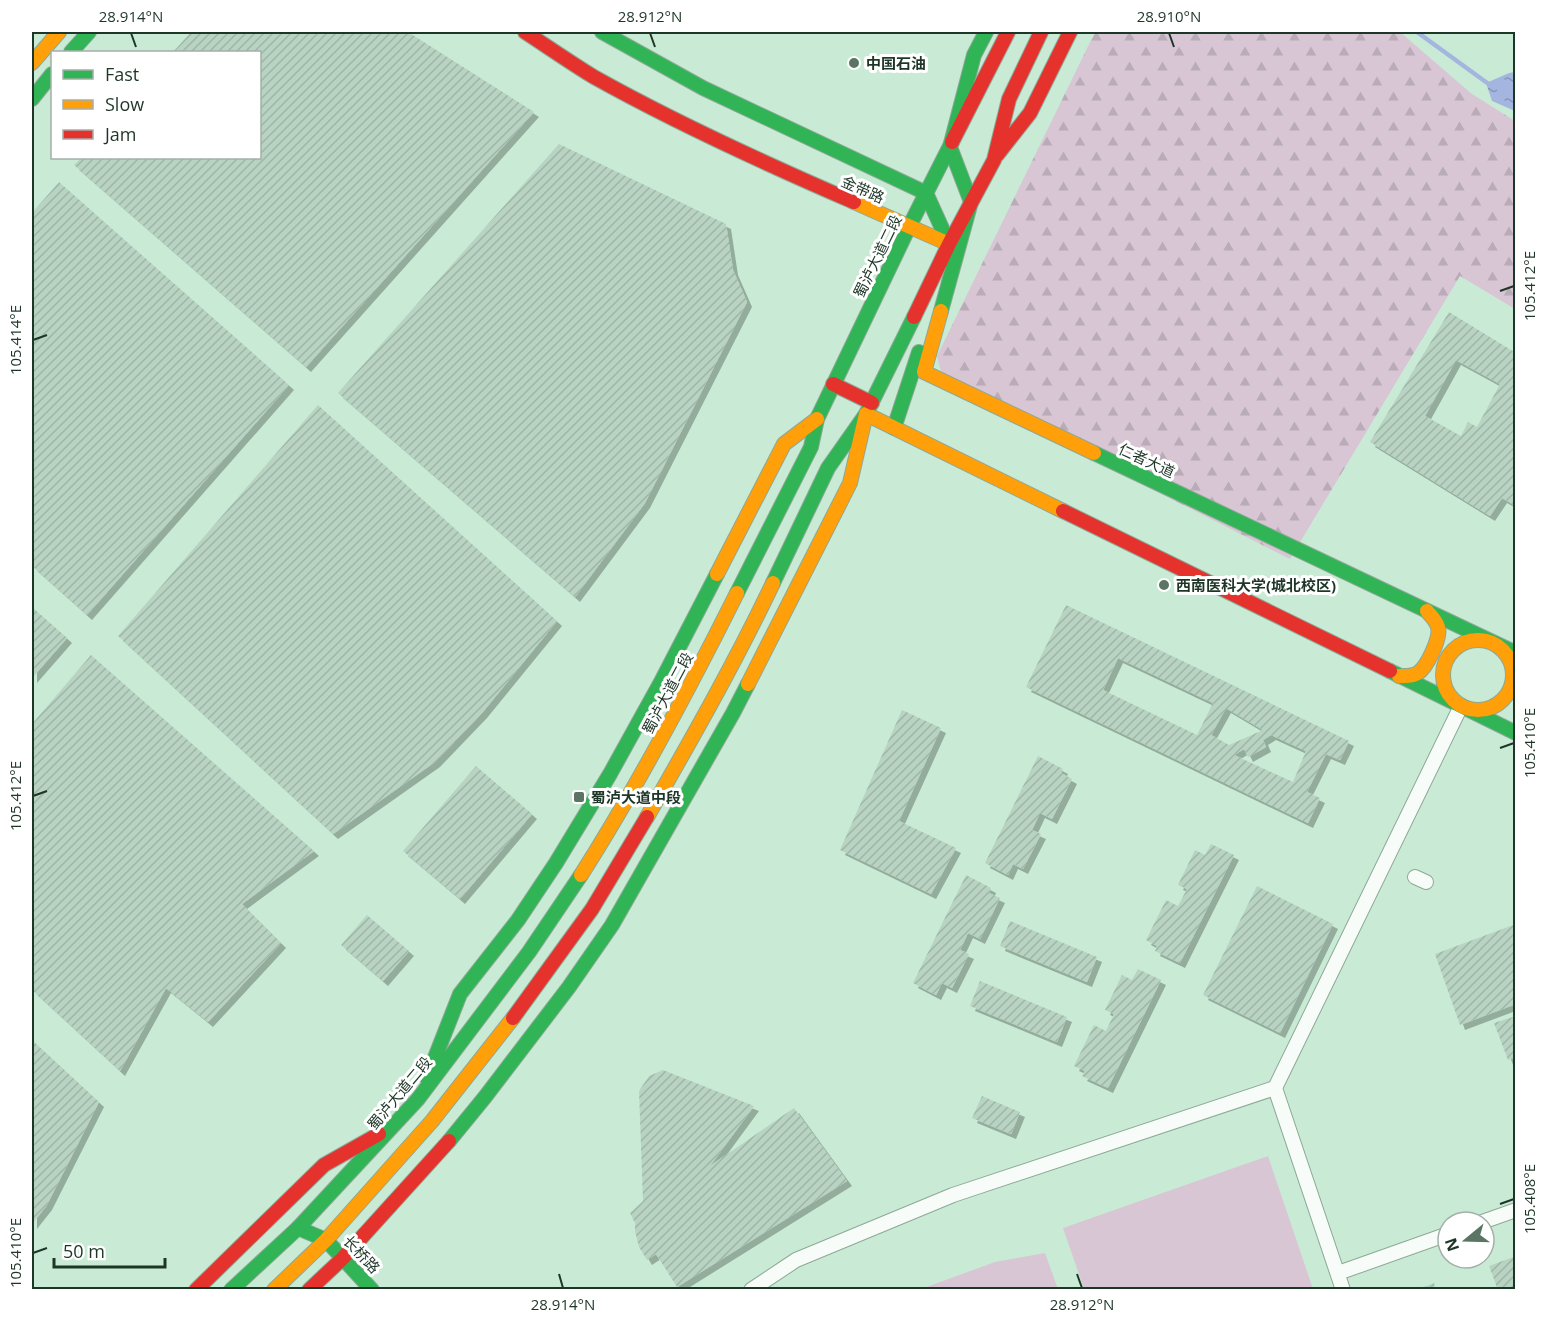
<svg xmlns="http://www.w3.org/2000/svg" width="1547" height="1321" font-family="'Open Sans','Noto Sans SC',sans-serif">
  <defs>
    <pattern id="forest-firs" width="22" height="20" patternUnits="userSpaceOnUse" patternTransform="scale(1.5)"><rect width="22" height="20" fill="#d8c6d5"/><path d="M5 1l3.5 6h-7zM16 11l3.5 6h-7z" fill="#b9abb7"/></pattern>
    <pattern id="water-ripples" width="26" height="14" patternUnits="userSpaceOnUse" patternTransform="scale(1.5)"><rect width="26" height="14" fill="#a4b6e0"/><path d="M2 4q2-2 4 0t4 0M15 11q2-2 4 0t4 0" fill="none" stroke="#8595b6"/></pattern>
    <pattern id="building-hatch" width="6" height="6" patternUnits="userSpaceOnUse" patternTransform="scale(1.5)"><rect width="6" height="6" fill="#b8d3c2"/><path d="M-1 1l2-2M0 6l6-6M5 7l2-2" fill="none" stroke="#9eb6a7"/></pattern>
    <filter id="shadow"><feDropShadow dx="5" dy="5" stdDeviation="0" flood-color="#0004"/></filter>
  </defs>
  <rect width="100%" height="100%" fill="#c9ebd5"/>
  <path fill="url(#forest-firs)" d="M1095,32H1400L1472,94L1515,121V309L1460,276L1290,559L944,384L937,356Z"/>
  <g fill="#d8c6d5">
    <path d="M1268,1156L1313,1289H1084L1063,1228Z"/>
    <path d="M1045,1253L1058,1289H921L995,1262Z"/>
  </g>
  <path fill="url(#water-ripples)" d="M1515,72H1516L1515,111L1492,101L1486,83L1509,73Z"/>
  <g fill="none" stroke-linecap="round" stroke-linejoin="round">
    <path stroke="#a4b6e0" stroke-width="4.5" d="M1417,32L1490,85"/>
  </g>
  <g fill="url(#building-hatch)" fill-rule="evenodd" filter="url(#shadow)">
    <path d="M191,32H408L534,112L306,367L74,165L81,158H260V52H173Z"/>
    <path d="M559,144L726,224L733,270L747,302L645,503L575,597L338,393Z"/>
    <path d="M59,182L289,385L87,615L32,566V213Z"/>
    <path d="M1449,312L1516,353V506L1502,498L1490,516L1370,442ZM1456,360L1500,384L1477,427L1468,422L1461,436L1425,416Z"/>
    <path d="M318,405L557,621L482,713L435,762L333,834L118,636Z"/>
    <path d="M1066,605L1349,741L1340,760L1326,754L1307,792L1320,798L1308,823L1026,687ZM1118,658L1213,703L1197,735L1103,690ZM1226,708L1263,730L1229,745L1211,735ZM1271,735L1306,751L1293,782L1234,755L1244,749L1248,757L1266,747L1263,740Z"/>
    <path d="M32,607L67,638L32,678Z"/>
    <path d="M91,655L314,851L242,904L281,943L208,1022L166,988L120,1071L32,990V724Z"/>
    <path d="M902,710L941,728L899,821L956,848L931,894L840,850Z"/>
    <path d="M1038,756L1063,769L1061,773L1072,779L1052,819L1040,813L1032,830L1041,834L1023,869L1013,864L1008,875L985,863Z"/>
    <path d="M476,766L532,814L460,899L403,851Z"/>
    <path d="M1211,844L1234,855L1180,963L1155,951L1157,946L1146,940L1166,900L1178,906L1187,889L1178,885L1195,850L1205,855Z"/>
    <path d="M966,875L991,888L989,893L1000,898L980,939L968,933L960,950L969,954L952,988L942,983L936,995L913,983Z"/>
    <path d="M1257,886L1333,924L1280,1033L1203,995Z"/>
    <path d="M367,915L409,951L383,981L341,945Z"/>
    <path d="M1010,921L1097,957L1087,982L1000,946Z"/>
    <path d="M1516,924V1004L1460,1025L1435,954Z"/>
    <path d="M1138,969L1161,980L1108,1088L1082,1076L1085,1071L1074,1066L1094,1025L1106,1031L1114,1014L1105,1010L1122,975L1132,980Z"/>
    <path d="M980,981L1067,1017L1057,1042L970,1006Z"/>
    <path d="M1516,1016V1057L1508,1060L1494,1023Z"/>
    <path d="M32,1040L99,1102L47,1205L32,1224Z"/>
    <path d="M663,1070L754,1106L710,1166L794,1108L847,1181L677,1287L656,1254L647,1260L639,1247L635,1231V1223L630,1213L643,1201L639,1091L649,1076Z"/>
    <path d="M982,1096L1020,1112L1011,1134L972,1118Z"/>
    <path d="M1516,1256V1290H1498L1489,1266Z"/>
    <path d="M1434,1283L1436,1290H1418V1289Z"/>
  </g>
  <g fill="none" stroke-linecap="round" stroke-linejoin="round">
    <g stroke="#8da897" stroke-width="16">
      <g id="street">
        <path d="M1415,877L1426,882"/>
        <path d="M1482,1222L1516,1210"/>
        <path d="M1338,1273L1448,1234"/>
        <path d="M751,1290L796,1260L953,1195L1275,1088"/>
        <path d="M1343,1290L1275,1088L1461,706"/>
      </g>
    </g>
    <g stroke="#8da897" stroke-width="16">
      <g id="fast">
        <path d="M602,32L703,88L926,193L949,244"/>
        <path d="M71,52L89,32"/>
        <path d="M32,99L52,74"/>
        <path d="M941,311L971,202L950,147L974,55L986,32"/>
        <path d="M894,428L919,352"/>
        <path d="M1094,453L1516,653"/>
        <path d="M773,583L828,468L866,414L914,317"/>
        <path d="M737,593L811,447L817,419L909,227L952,142"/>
        <path d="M1390,671L1516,733"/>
        <path d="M427,1078L460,994L518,920L556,863L610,774L662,680L717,574"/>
        <path d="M449,1141L485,1097L569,987L612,925L733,713L748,684"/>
        <path d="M298,1228L326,1240L372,1290"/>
        <path d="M231,1290L298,1228L418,1099L529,952L581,875"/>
      </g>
    </g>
    <g stroke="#8da897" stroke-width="16">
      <g id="slow">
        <path d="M32,63L59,32"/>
        <path d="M854,202L949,244"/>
        <path d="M941,311L924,372L1094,453"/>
        <path d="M717,574L784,444L817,419"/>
        <circle cx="1478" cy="675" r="35"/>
        <path d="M1399,676C1405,676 1412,677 1418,673C1427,667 1441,638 1438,627C1436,620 1431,616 1427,611"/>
        <path d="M748,684L850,483L866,414L1063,511"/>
        <path d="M647,817C691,740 735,663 773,583"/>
        <path d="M581,875C639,784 689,689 737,593"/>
        <path d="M274,1290L326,1240L432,1121L513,1018"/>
      </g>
    </g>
    <g stroke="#8da897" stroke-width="16">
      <g id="jam">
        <path d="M525,32C548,47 571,63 594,77C678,124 766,164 854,202"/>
        <path d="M952,142L1008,32"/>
        <path d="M997,155L1030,113L1070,32"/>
        <path d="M914,317L949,244L994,160L1009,99L1041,32"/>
        <path d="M833,384L872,403"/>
        <path d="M1063,511L1390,671"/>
        <path d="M513,1018L592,909L647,817"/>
        <path d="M196,1290L324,1165L379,1134"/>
        <path d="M309,1290L343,1258L449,1141"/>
      </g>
    </g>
    <use href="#street" stroke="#f7fcf9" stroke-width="14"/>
    <use href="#fast" stroke="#30b455" stroke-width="14"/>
    <use href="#slow" stroke="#ff9f0a" stroke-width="14"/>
    <use href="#jam" stroke="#e5322d" stroke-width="14"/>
  </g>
  <path fill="none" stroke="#1e3627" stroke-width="2" d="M131,33L136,47M650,33L655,47M1169,33L1174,47M1500,291L1514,286M33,340L47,335M1500,748L1514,743M33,796L47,791M1500,1204L1514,1199M33,1253L47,1248M559,1274L563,1288M1077,1274L1082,1288"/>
  <g fill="#5a7564" stroke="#fff" stroke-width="2">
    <circle cx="854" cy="63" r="6"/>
    <circle cx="1164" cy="585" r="6"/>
    <rect x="573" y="791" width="12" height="12" rx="3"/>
  </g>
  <g text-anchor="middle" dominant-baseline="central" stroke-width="6" stroke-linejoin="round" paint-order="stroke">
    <g font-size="15" font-weight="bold" fill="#1e3627" stroke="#fff" text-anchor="start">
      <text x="866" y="63">中国石油</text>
      <text x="1176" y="585">西南医科大学(城北校区)</text>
      <text x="591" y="797">蜀泸大道中段</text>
    </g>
    <g font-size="15" fill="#1e3627" stroke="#fff">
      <text transform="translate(863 189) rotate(24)">金带路</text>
      <text transform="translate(877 256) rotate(-64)">蜀泸大道二段</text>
      <text transform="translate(1147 460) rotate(25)">仁者大道</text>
      <text transform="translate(667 693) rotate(-62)">蜀泸大道二段</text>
      <text transform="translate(399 1093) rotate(-50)">蜀泸大道二段</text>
      <text transform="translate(362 1254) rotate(47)">长桥路</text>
    </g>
  </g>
  <rect width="1547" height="1321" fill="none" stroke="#ffffff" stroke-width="66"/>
  <rect x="51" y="51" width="210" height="108" fill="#ffffff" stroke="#a5afa9" stroke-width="1.5"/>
  <rect x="63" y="70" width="30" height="9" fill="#30b455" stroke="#a5afa9" stroke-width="1.5"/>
  <text x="105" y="81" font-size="18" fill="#1e3627">Fast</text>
  <rect x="63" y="100" width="30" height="9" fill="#ff9f0a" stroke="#a5afa9" stroke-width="1.5"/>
  <text x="105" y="111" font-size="18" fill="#1e3627">Slow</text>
  <rect x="63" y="130" width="30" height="9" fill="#e5322d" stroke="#a5afa9" stroke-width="1.5"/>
  <text x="105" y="141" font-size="18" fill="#1e3627">Jam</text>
  <g transform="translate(1466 1240) rotate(251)"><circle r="28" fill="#ffffff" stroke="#a5afa9" stroke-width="1.5"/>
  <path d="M0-4.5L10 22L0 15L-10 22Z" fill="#5a7564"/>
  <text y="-9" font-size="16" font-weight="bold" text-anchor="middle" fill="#1e3627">N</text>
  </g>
  <path d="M54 1258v9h111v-9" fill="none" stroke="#1e3627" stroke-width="3"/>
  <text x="63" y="1258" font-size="18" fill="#1e3627" stroke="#ffffff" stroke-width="4.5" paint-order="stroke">50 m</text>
  <rect x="33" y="33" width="1481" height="1255" fill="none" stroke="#1e3627" stroke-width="2"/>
  <g font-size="15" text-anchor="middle" fill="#1e3627">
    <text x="131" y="22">28.914°N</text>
    <text x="650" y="22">28.912°N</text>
    <text x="1169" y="22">28.910°N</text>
    <text transform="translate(1530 286) rotate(-90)" y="5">105.412°E</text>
    <text transform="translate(16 340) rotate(-90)" y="5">105.414°E</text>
    <text transform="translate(1530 743) rotate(-90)" y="5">105.410°E</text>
    <text transform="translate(16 796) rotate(-90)" y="5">105.412°E</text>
    <text transform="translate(1530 1199) rotate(-90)" y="5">105.408°E</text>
    <text transform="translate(16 1253) rotate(-90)" y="5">105.410°E</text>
    <text x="563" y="1310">28.914°N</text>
    <text x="1082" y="1310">28.912°N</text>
  </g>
</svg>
